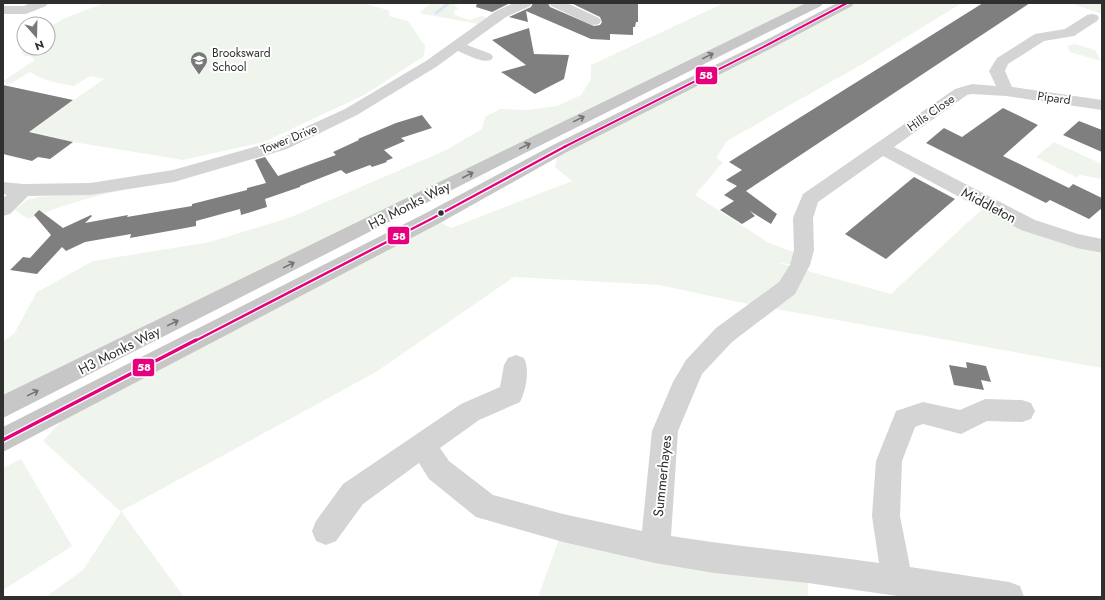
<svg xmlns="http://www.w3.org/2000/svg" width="1105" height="600" font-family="Jost,sans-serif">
  <rect width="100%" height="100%" fill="#fff"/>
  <g fill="#eff5ec">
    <path d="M104,3H362L388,10L390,14L389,16L408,21L425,46L424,56L366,94L264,142L183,160L73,142L29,131L104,79L90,76L74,86C59,83 42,81 30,72L8,85L3,81L35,60L30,56H24L22,52L24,48H48V28L65,18Z"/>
    <path d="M431,3H459L454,6L459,8L454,11L455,15L469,20L482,16L488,18L484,24H478L419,13Z"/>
    <path d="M724,3H816L3,407V341L14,334L37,292L93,261L210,242L291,217L444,151L482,129L485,117L500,109L528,110L557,106L581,95L591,79V65Z"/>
    <path d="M849,3H962L864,63L727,141L716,158L723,162L695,195L767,242L793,252L800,265L779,263L891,294L985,206L1043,237L1102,254V368L743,303L659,285L514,277L376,372L121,511L184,597H46L83,570L121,512L43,441L80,400L433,218L451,228L572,181L555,167L559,149Z"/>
    <path d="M1070,3H1102V14Z"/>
    <path d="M1075,44L1095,50L1101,61L1070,52L1067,46Z"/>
    <path d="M1054,142L1102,164V179L1080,175L1076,177L1036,157Z"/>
    <path d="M125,190C92,196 60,206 28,219L15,210L27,200L38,197Z"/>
    <path d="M21,459L72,546L3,590V468Z"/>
    <path d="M563,528L808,568V597H538Z"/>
  </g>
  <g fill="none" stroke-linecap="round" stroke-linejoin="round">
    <path fill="#d8e3f3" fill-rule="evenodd" d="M447,3H451L437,14H435V12Z"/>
  </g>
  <g fill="#7f7f7f">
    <path d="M477,3H510L492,12L476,7Z"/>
    <path d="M533,3H548L550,7L594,26L600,25L602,22L600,17L571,3H638V22H636L635,27H633V35L610,34V40L591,39L526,11L528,22L509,17L531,7Z"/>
    <path d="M983,3H1030L746,191L777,214L771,224L750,211L755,216L742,224L720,210L734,201L724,195L737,186L726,180L742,170L729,162Z"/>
    <path d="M529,28L534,54L569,55L564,79L535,94L501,72L526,65L492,40Z"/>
    <path d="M3,85L73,100L29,132L73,142L50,159L38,157L32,161L3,154Z"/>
    <path d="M1003,108L1038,125L1003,156L1069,188L1073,184L1102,198V208L1089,219L1050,200L1046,203L926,143L944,128L962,137Z"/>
    <path d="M422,115L432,128L401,138L405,141L384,150L393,158L386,161L387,162L372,167L370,165L346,174L341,170L300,186V187L265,199L267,207L241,215L240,209L196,221V226L180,229L130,238L131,234L85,242L66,251L62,247L37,274L10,270L23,257L30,258L51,235L34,215L39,210L63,228L91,215L92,216L85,223L128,215L127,217L192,206V204L247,190V188L266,183L255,160L265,157L278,176L336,155L333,152L359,140L358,139L396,123Z"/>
    <path d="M1079,121L1102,130V152L1063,135Z"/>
    <path d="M914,177L955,199L886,259L845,234Z"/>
    <path d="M966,362L986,366L991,382L981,380L984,390L954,385L949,365L967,368Z"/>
  </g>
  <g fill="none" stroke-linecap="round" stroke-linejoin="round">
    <g fill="#d4d4d4" fill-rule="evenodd">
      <path d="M30,3H48L46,6L26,14H3V6H24Z"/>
      <path d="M514,3H532L530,6L506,17L467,45L491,54L493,57L491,60C480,63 468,55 458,51L436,67L357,115L287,149L174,182L90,195L28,196L10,214L3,216V198L7,195L3,194V182L23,184L90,183L173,170L275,141L345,109L426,61L496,11Z"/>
      <path d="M549,3H567L599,18L601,21L599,24L594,25L589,24L551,6Z"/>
      <path d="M1092,14L1097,15L1099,18L1097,21L1074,36L1044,41L1008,64L1005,71L1012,87L1102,100V110L1006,96L972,94L967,95L894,147L1035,220L1078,234L1102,239V253L1077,248L1021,230L883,156L818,202L813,218L814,250L810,265L795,294L732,342L702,374L678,431L671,536C740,547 810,553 879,563L872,516L876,461L896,411L923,402L960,410L985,399L1022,400L1031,403L1035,411L1031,419L1022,422L987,421L961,434L923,424L915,427L902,461L900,516L910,567L1009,582L1020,586L1024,597H904L808,583L714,573L655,563L563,542L476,517L429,479L419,463L363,504L336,541L326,545L316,541L312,531L316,521L343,484L461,404L500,387L504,365L508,358L516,355L524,358C530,370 526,390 520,402L479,420L440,448L449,461L493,495L563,514L642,531L652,431L673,382L686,360L716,328L779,282L790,265L794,250L793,218L803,194L955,89L972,84L996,86L989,71L997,58L1035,34L1065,29L1087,15Z"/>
    </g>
    <g fill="#c7c7c7" fill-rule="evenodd">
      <path d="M806,3H823L821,6L513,159L3,418V395Z"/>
      <path d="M837,3H854L852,6L774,47L565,153L440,223L3,452V427L426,213L553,145L764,41Z"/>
    </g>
    <g stroke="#fff" stroke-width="4">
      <path id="bus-1-far2" d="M564,147L769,44L847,3"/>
    </g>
    <g stroke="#fff" stroke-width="5">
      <path id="bus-1-far1" d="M195,341L433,218L566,146"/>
    </g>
    <g stroke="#fff" stroke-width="6">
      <path id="bus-1" d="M3,440L196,340"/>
    </g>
    <use href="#bus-1-far2" stroke="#e5007d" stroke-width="2"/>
    <use href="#bus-1-far1" stroke="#e5007d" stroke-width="2.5"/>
    <use href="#bus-1" stroke="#e5007d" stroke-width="3.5"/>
  </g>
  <defs><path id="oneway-shaft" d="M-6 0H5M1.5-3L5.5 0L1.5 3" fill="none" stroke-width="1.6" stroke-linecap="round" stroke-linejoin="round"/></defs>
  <g stroke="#737373">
    <use href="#oneway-shaft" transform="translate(708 56) rotate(-26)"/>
    <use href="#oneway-shaft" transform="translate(579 119) rotate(-26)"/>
    <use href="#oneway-shaft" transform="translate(525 146) rotate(-26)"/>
    <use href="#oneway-shaft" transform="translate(468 175) rotate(-28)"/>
    <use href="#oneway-shaft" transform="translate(289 265) rotate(-26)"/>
    <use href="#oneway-shaft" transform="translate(173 323) rotate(-26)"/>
    <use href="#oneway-shaft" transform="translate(33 393) rotate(-26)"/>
  </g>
  <defs>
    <g id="school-pin" transform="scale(0.9)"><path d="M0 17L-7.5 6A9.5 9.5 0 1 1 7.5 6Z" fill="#787878" stroke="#fff"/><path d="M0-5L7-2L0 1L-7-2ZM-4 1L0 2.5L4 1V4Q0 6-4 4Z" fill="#fff"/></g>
  </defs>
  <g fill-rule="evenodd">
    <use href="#school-pin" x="199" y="60"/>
  </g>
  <circle fill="#2f2f2f" stroke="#fff" stroke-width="1.5" cx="441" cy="213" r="3.5"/>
  <g text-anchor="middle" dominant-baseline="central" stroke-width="4" stroke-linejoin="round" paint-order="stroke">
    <g font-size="12" fill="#2f2f2f" stroke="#fff" text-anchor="start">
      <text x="212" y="53">Brooksward<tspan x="212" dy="14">School</tspan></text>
    </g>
    <g font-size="12" fill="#2f2f2f" stroke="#fff">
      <text transform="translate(1054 98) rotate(8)">Pipard</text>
      <text transform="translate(931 113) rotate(-35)">Hills Close</text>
      <text transform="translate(289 139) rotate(-22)">Tower Drive</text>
    </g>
    <g font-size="14" fill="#2f2f2f" stroke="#fff">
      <text transform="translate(409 205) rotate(-27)">H3 Monks Way</text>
      <text transform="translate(989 205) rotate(28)">Middleton</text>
      <text transform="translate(119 350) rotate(-27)">H3 Monks Way</text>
      <text transform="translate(662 476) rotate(-84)">Summerhayes</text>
    </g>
  </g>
  <g stroke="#fff" stroke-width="1.5">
    <rect x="695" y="66" width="23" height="19" rx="4" fill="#e5007d"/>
    <rect x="387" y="226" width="23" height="19" rx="4" fill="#e5007d"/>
    <rect x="132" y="358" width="23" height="19" rx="4" fill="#e5007d"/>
  </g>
  <g font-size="11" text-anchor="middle" font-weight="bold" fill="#fff">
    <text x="706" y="79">58</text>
    <text x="399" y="240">58</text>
    <text x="144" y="371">58</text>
  </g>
  <rect width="1105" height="600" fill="none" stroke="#2f2f2f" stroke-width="8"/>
  <g transform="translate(36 36) rotate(160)"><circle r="19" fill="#ffffff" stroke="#acacac"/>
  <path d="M0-3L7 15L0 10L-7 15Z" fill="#787878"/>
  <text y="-6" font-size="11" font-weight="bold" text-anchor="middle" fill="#2f2f2f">N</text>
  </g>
</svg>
